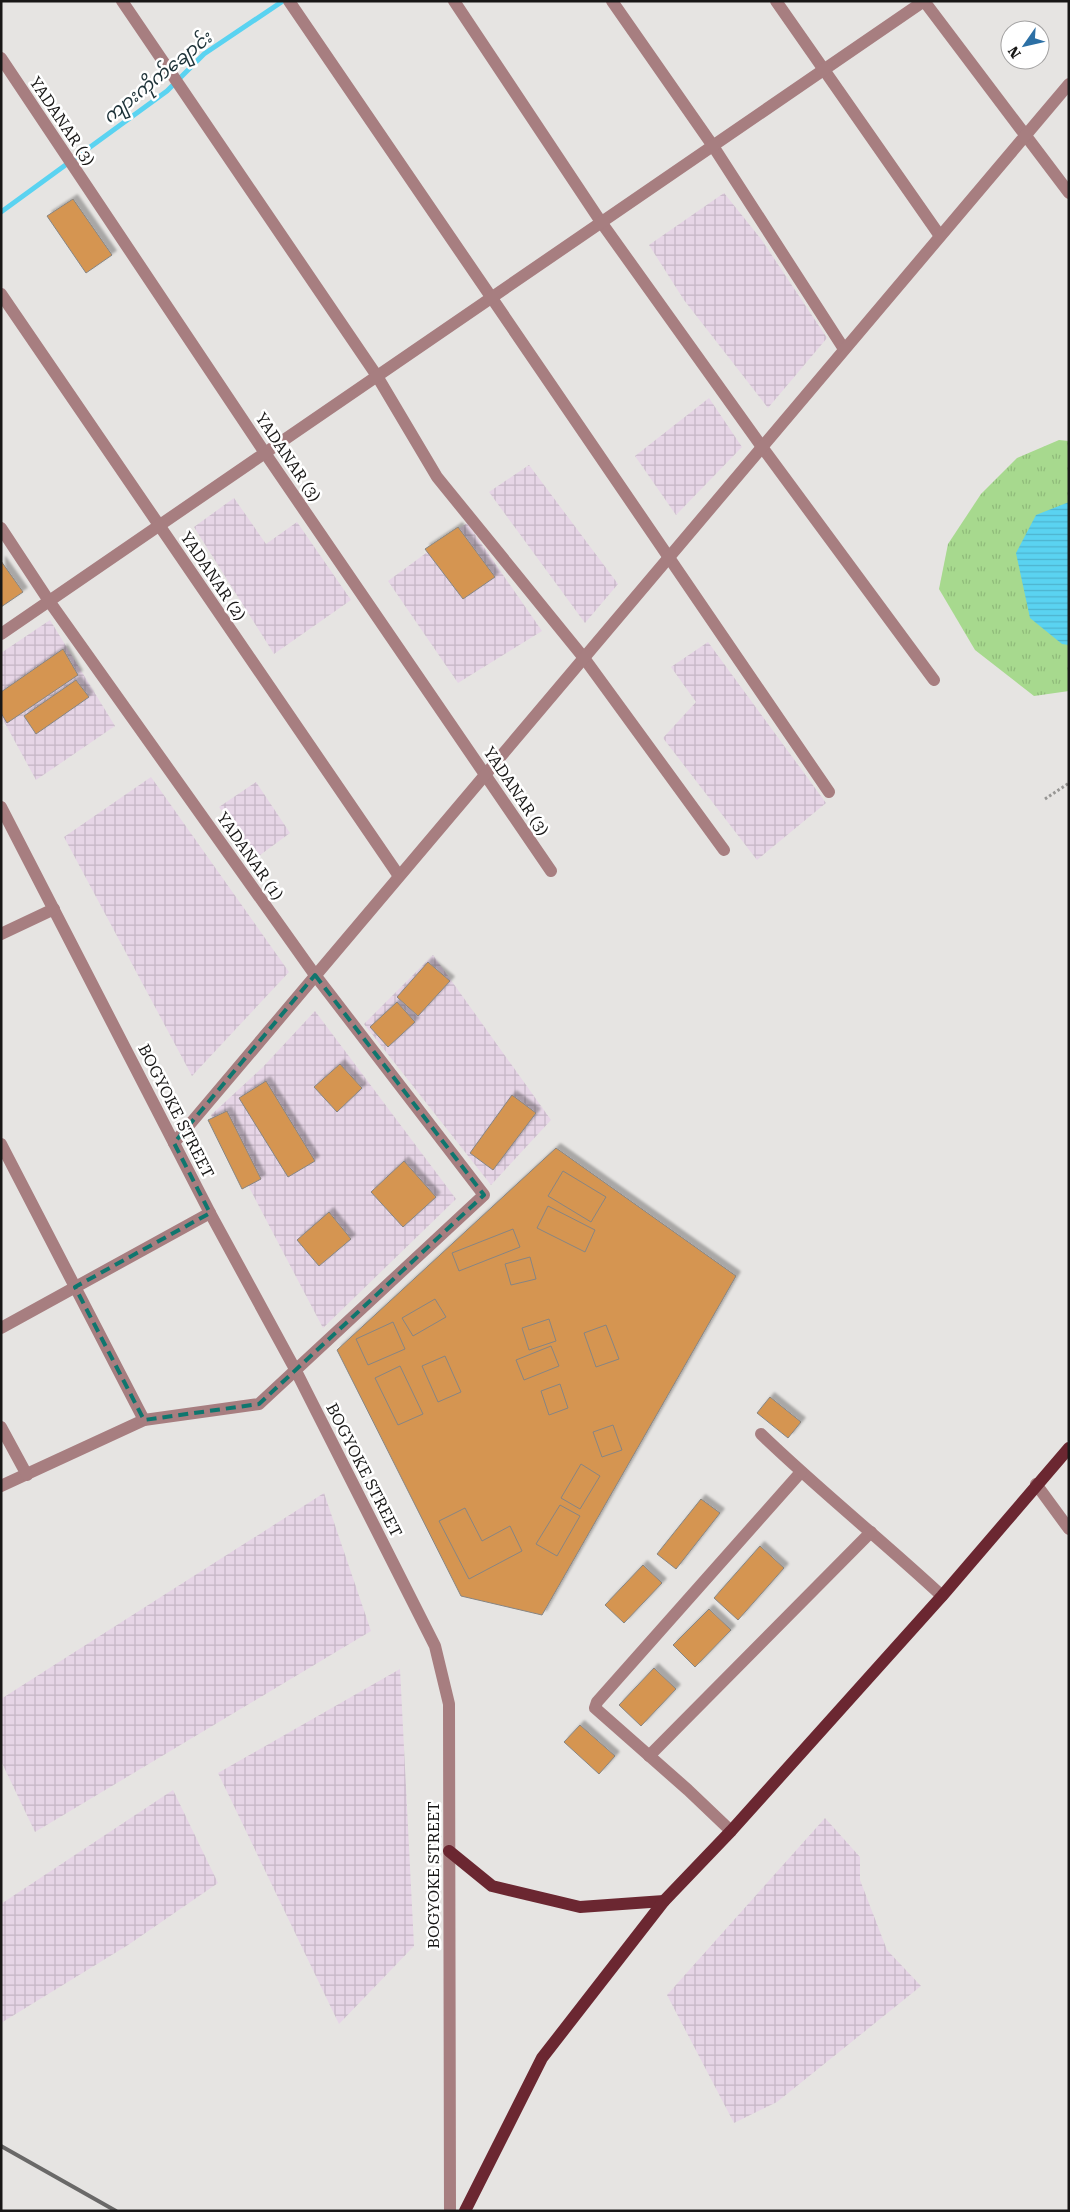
<svg xmlns="http://www.w3.org/2000/svg" width="1070" height="2212" font-family="'Roboto Serif','Noto Sans Myanmar',serif">
  <defs>
    <pattern id="industrial-grid" width="8" height="8" patternUnits="userSpaceOnUse" patternTransform="scale(1.25)"><rect width="8" height="8" fill="#e6d5e6"/><path d="M0 4h8M4 0v8" fill="none" stroke="#c5b6c5"/></pattern>
    <pattern id="grass-tufts" width="24" height="20" patternUnits="userSpaceOnUse" patternTransform="scale(1.25)"><rect width="24" height="20" fill="#a7d98e"/><path d="M3 7l-1-3M5 7V3M7 7l1-3M15 17l-1-3M17 17v-4M19 17l1-3" fill="none" stroke="#8fba7a"/></pattern>
    <pattern id="water-rules" width="6" height="5" patternUnits="userSpaceOnUse" patternTransform="scale(1.25)"><rect width="6" height="5" fill="#5ad3f1"/><path d="M0 2.5h6" fill="none" stroke="#4eb4ce"/></pattern>
    <filter id="shadow"><feDropShadow dx="4.5" dy="-4.5" stdDeviation="1" flood-color="#0004"/></filter>
  </defs>
  <rect width="100%" height="100%" fill="#e6e4e2"/>
  <g fill="url(#industrial-grid)">
    <path d="M724,193L761,239L827,338L768,408L684,300L649,245Z"/>
    <path d="M709,398L742,447L676,515L635,456Z"/>
    <path d="M529,465L618,584L585,623L489,492Z"/>
    <path d="M234,498L266,544L297,522L351,600L274,654L194,527Z"/>
    <path d="M467,523L542,631L458,683L388,581Z"/>
    <path d="M50,620L115,726L36,780L1,716V653Z"/>
    <path d="M708,642L826,803L757,860L663,738L696,702L671,667Z"/>
    <path d="M151,777L289,972L192,1076L64,837Z"/>
    <path d="M256,782L290,833L256,858L219,807Z"/>
    <path d="M433,955L551,1120L491,1185L364,1024Z"/>
    <path d="M315,1011L456,1199L323,1328L211,1115L263,1067Z"/>
    <path d="M324,1493L371,1631L35,1832L1,1761V1699Z"/>
    <path d="M400,1669L414,1946L339,2024L218,1773Z"/>
    <path d="M173,1790L218,1883L128,1945L1,2023V1904Z"/>
    <path d="M825,1818L860,1857V1880L887,1950L921,1986L777,2102L734,2123L667,1995Z"/>
  </g>
  <path fill="url(#grass-tufts)" d="M1059,440L1069,441V691L1034,696L975,650L939,589L948,544L981,494L1017,458Z"/>
  <path fill="url(#water-rules)" d="M1069,502V645L1062,644L1030,618L1016,553L1036,515Z"/>
  <g fill="none" stroke-linecap="round" stroke-linejoin="round">
    <path stroke="#5ad3f1" stroke-width="5" d="M1,212L167,91L204,54L283,1"/>
  </g>
  <g fill="#d59551" stroke="#878583" filter="url(#shadow)">
    <path d="M73,199L112,255L86,273L47,216Z"/>
    <path d="M458,527L495,577L463,599L425,549Z"/>
    <path d="M1,561L23,592L1,607Z"/>
    <path d="M63,649L78,675L7,723L1,713V692Z"/>
    <path d="M76,680L89,697L36,734L24,716Z"/>
    <path d="M428,962L450,981L418,1016L397,997Z"/>
    <path d="M397,1002L415,1022L388,1047L370,1027Z"/>
    <path d="M340,1064L362,1088L337,1112L314,1087Z"/>
    <path d="M266,1081L315,1161L288,1177L239,1098Z"/>
    <path d="M512,1095L536,1113L493,1170L470,1153Z"/>
    <path d="M227,1111L261,1179L242,1189L208,1120Z"/>
    <path d="M556,1148L736,1276L542,1615L461,1596L337,1350Z"/>
    <path d="M404,1161L436,1197L403,1227L371,1192Z"/>
    <path d="M563,1171L606,1197L591,1222L548,1196Z"/>
    <path d="M548,1206L595,1230L585,1252L537,1228Z"/>
    <path d="M329,1212L351,1239L319,1266L297,1240Z"/>
    <path d="M513,1229L520,1247L459,1271L452,1253Z"/>
    <path d="M530,1257L536,1279L511,1285L505,1264Z"/>
    <path d="M435,1299L446,1317L413,1336L402,1318Z"/>
    <path d="M549,1319L556,1341L529,1350L522,1328Z"/>
    <path d="M393,1322L405,1349L368,1365L356,1339Z"/>
    <path d="M606,1325L619,1359L596,1367L584,1333Z"/>
    <path d="M551,1346L559,1366L524,1380L516,1360Z"/>
    <path d="M445,1356L461,1392L438,1402L422,1366Z"/>
    <path d="M400,1366L423,1414L398,1425L375,1378Z"/>
    <path d="M560,1384L568,1408L549,1415L541,1391Z"/>
    <path d="M770,1397L801,1422L788,1438L757,1413Z"/>
    <path d="M613,1425L622,1450L602,1457L593,1432Z"/>
    <path d="M581,1464L600,1476L580,1509L561,1498Z"/>
    <path d="M701,1499L720,1513L676,1569L657,1554Z"/>
    <path d="M560,1505L580,1516L557,1556L536,1544Z"/>
    <path d="M465,1508L482,1541L510,1526L522,1551L469,1579L439,1521Z"/>
    <path d="M760,1546L784,1568L738,1620L714,1598Z"/>
    <path d="M643,1565L662,1583L624,1623L605,1605Z"/>
    <path d="M709,1609L731,1630L695,1667L673,1645Z"/>
    <path d="M654,1668L676,1689L641,1726L619,1705Z"/>
    <path d="M580,1725L615,1756L599,1774L564,1742Z"/>
  </g>
  <g fill="none" stroke-linecap="round" stroke-linejoin="round">
    <path stroke="#979694" stroke-width="3" stroke-dasharray="2.5 2.5" stroke-linecap="butt" d="M1045,799L1069,783"/>
    <g stroke="#a77e80" stroke-width="12">
      <path d="M122,1L377,376L437,477L584,658L724,850"/>
      <path d="M289,1L829,792"/>
      <path d="M454,1L601,222L762,447L934,680"/>
      <path d="M612,1L713,146L844,349"/>
      <path d="M776,1L940,236"/>
      <path d="M924,1L1069,193"/>
      <path d="M1,58L265,453L551,871"/>
      <path d="M1,294L399,876"/>
      <path d="M1,528L49,601L315,975L484,1195L259,1404L144,1420L1,1486"/>
      <path d="M1,634L924,1"/>
      <path d="M1,807L210,1213L296,1371L435,1646L449,1704L450,2211"/>
      <path d="M1,934L54,909"/>
      <path d="M174,1143L1069,84"/>
      <path d="M1,1144L144,1420"/>
      <path d="M1,1328L210,1213"/>
      <path d="M1,1427L27,1475"/>
      <path d="M761,1434C819,1490 883,1541 942,1596"/>
      <path d="M1036,1484L1069,1529"/>
      <path d="M649,1756L871,1532"/>
      <path d="M731,1831L688,1790L595,1708L597,1702L801,1472"/>
    </g>
    <g stroke="#6b2731" stroke-width="12">
      <path d="M449,1851L492,1886L580,1907L664,1901"/>
      <path d="M465,2211L542,2058L664,1901L731,1831L942,1596L1069,1448"/>
    </g>
    <path stroke="#6a6968" stroke-width="4" d="M1,2146L116,2211"/>
  </g>
  <path fill="none" stroke="#0f766e" stroke-width="4" stroke-dasharray="10 6" stroke-linejoin="round" d="M315,975L484,1195L259,1404L144,1420L75,1287L210,1213L174,1143Z"/>
  <g text-anchor="middle" dominant-baseline="central" stroke-width="5" stroke-linejoin="round" paint-order="stroke">
    <g font-size="16" fill="#181716" stroke="#fff">
      <text transform="translate(62 121) rotate(56)">YADANAR (3)</text>
      <text transform="translate(288 457) rotate(56)">YADANAR (3)</text>
      <text transform="translate(213 576) rotate(56)">YADANAR (2)</text>
      <text transform="translate(516 791) rotate(56)">YADANAR (3)</text>
      <text transform="translate(250 856) rotate(55)">YADANAR (1)</text>
      <text transform="translate(176 1111) rotate(63)">BOGYOKE STREET</text>
      <text transform="translate(364 1470) rotate(63)">BOGYOKE STREET</text>
      <text transform="translate(433 1875) rotate(-90)">BOGYOKE STREET</text>
    </g>
    <g font-size="18" font-style="italic" fill="#1c3137" stroke="#fff">
      <text transform="translate(157 77) rotate(-39)">ကျားကိုက်ချောင်း</text>
    </g>
  </g>
  <rect width="1070" height="2212" fill="none" stroke="#181716" stroke-width="5"/>
  <g transform="translate(1025 45) rotate(236)"><circle r="24" fill="#ffffff" stroke="#a3a2a2"/>
  <path d="M0-4L9 19L0 12L-9 19Z" fill="#2c70a5"/>
  <text y="-8" font-size="14" font-weight="bold" text-anchor="middle" fill="#181716">N</text>
  </g>
</svg>
